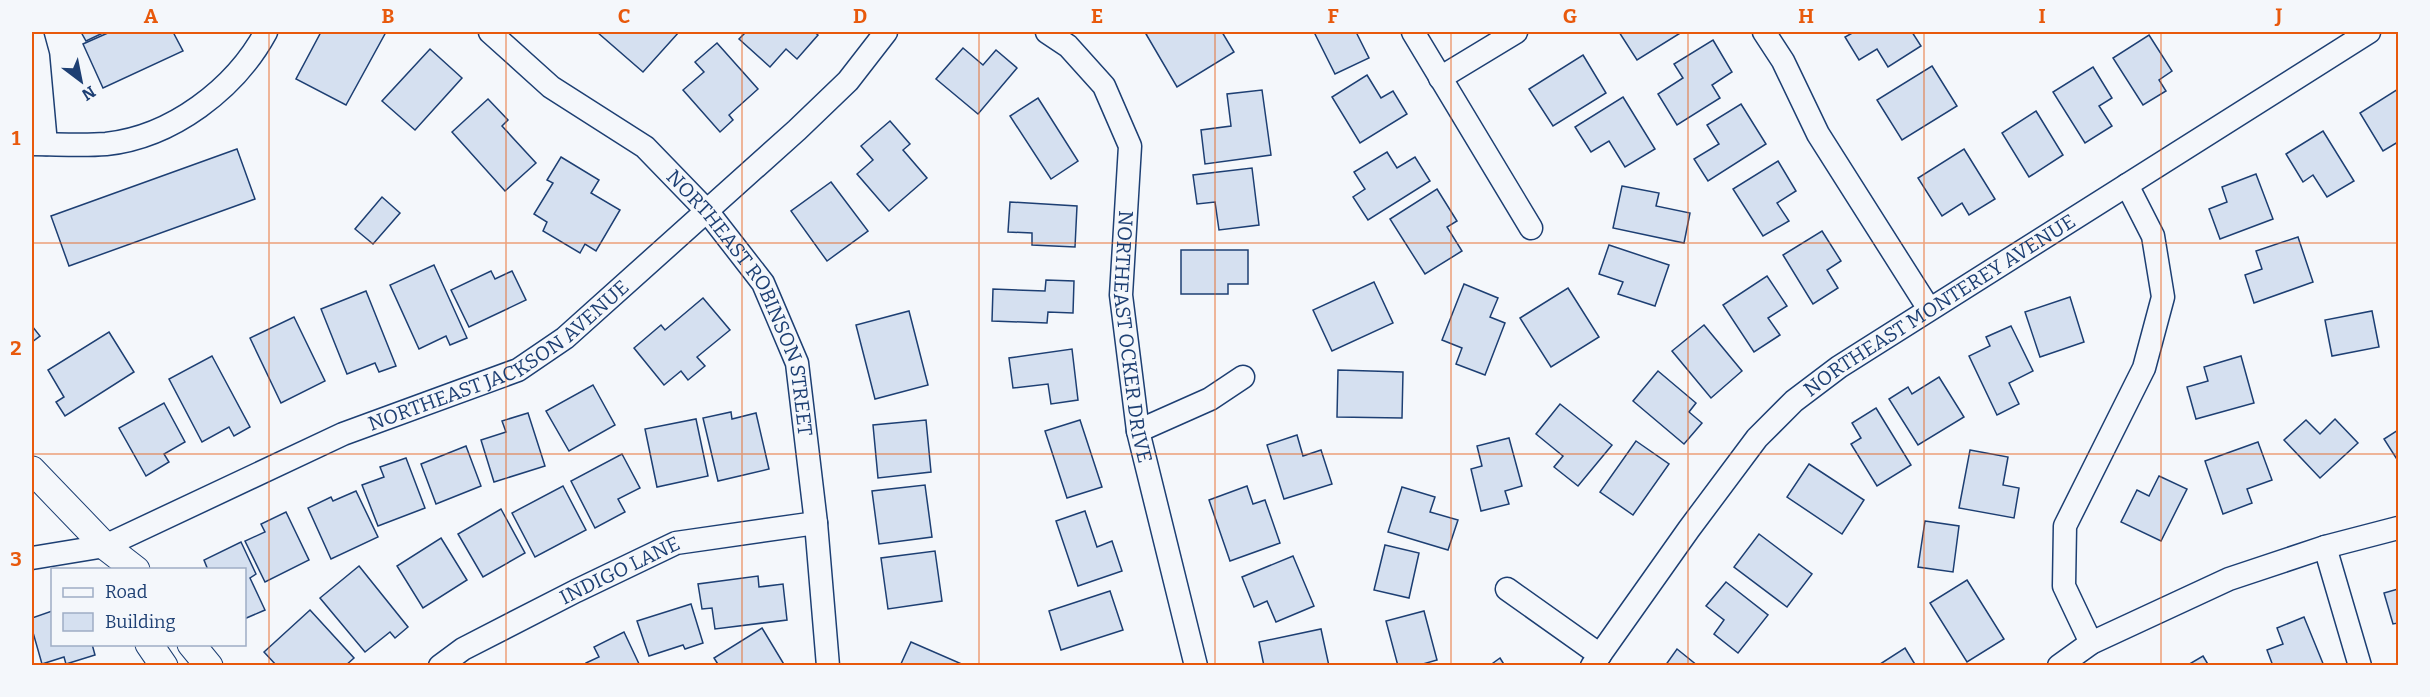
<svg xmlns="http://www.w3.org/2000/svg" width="2430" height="697" font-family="Bitter,serif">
  <rect width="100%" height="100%" fill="#f4f7fb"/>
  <g fill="#d5e0f0" stroke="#1d3f73" stroke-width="1.5">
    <path d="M81,32H105L86,41Z"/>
    <path d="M110,32H173L183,51L103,88L83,44Z"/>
    <path d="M321,32H386L346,105L296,79Z"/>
    <path d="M597,32H679L643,72Z"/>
    <path d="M746,32H814L818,35L797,59L786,49L770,67L739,39Z"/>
    <path d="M1150,32H1222L1234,52L1177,87L1146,34Z"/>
    <path d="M1314,32H1356L1369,58L1335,74Z"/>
    <path d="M1619,32H1682L1637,60Z"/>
    <path d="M1854,32H1912L1921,46L1888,67L1877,49L1859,60L1845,37Z"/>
    <path d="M2149,35L2172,71L2159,80L2166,91L2143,105L2113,58Z"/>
    <path d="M1713,40L1732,72L1712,85L1720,98L1677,125L1658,94L1683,78L1674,64Z"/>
    <path d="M717,43L758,89L729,115L733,120L720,132L683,90L704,72L695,62Z"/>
    <path d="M963,48L983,65L996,50L1017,68L978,114L936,79Z"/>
    <path d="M430,49L462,78L415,130L382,101Z"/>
    <path d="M1583,55L1606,93L1553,126L1529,89Z"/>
    <path d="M1932,66L1957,106L1902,140L1877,100Z"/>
    <path d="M2093,67L2112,98L2099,106L2112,126L2085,143L2053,92Z"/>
    <path d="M1367,75L1381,98L1393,91L1407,114L1360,143L1332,97Z"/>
    <path d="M2398,89V142L2383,151L2360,113Z"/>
    <path d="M1262,90L1271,155L1205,164L1201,130L1231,126L1227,94Z"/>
    <path d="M1623,97L1655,149L1625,167L1609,141L1591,152L1575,127Z"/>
    <path d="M1038,98L1078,161L1051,179L1010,116Z"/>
    <path d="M488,99L508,120L502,126L536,163L505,191L452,132Z"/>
    <path d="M1741,104L1766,144L1708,181L1694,159L1719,144L1707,125Z"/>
    <path d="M2036,111L2063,155L2029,177L2002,133Z"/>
    <path d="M890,121L910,144L903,150L927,178L889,211L857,174L873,160L861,146Z"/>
    <path d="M2323,131L2354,181L2327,197L2313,175L2303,182L2286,154Z"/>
    <path d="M237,149L255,199L69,266L51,216Z"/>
    <path d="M1964,149L1995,199L1969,215L1962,203L1942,216L1918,178Z"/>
    <path d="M1387,152L1397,168L1415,157L1430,181L1368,220L1353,197L1365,189L1354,172Z"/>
    <path d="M561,157L599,180L591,193L620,210L596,251L585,244L580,253L543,231L547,222L534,214L553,183L547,180Z"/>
    <path d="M1778,161L1796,191L1777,203L1789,221L1763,236L1733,189Z"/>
    <path d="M1252,168L1259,225L1219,230L1215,202L1197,204L1193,175Z"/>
    <path d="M2256,174L2273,219L2220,239L2209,209L2227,202L2222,187Z"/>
    <path d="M831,182L868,231L827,261L791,211Z"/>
    <path d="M1622,186L1659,193L1656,206L1690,213L1684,243L1613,228Z"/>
    <path d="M1437,189L1457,221L1447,227L1462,251L1425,274L1390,219Z"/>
    <path d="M382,197L400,213L373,244L355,229Z"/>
    <path d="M1010,202L1077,206L1075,247L1032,245V233L1008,232Z"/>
    <path d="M1822,231L1841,261L1827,270L1838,288L1813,304L1783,255Z"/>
    <path d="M2298,237L2313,282L2254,303L2245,275L2262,269L2256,251Z"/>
    <path d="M1609,245L1669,265L1655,306L1618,294L1623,282L1599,274Z"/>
    <path d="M1181,250H1248V284H1228V294H1181Z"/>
    <path d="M434,265L467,338L450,345L446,336L419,349L390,285Z"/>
    <path d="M491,271L495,279L512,271L526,300L469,327L451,290Z"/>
    <path d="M1767,276L1787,306L1768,318L1780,335L1754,352L1723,305Z"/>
    <path d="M1046,280L1074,281L1073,313L1048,312L1047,323L992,321L993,289L1045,291Z"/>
    <path d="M1374,282L1393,323L1332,351L1313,310Z"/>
    <path d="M1464,284L1498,298L1490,317L1505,323L1485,375L1456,364L1462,348L1442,340Z"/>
    <path d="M1568,288L1599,337L1551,367L1520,318Z"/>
    <path d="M366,291L396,366L379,372L375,363L347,374L321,309Z"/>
    <path d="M2070,297L2084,342L2040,357L2025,312Z"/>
    <path d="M703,298L730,330L697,357L705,366L688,380L681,371L664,385L634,348L661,325L665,330Z"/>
    <path d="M909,311L928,385L875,399L856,325Z"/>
    <path d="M2372,311L2379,347L2332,356L2325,320Z"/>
    <path d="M294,317L325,381L281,403L250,338Z"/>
    <path d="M1704,325L1742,371L1711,398L1672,351Z"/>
    <path d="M32,326L40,336L32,342Z"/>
    <path d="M2011,326L2033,371L2009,383L2019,404L1997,415L1969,356L1990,346L1986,337Z"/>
    <path d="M109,332L134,372L65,416L56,402L64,397L48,370Z"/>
    <path d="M1072,349L1078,400L1051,404L1048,384L1013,388L1009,358Z"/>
    <path d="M212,356L250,427L234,436L229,427L202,442L169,379Z"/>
    <path d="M2241,356L2254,403L2196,419L2187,387L2208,381L2204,367Z"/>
    <path d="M1338,370L1403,372L1402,418L1337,417Z"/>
    <path d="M1658,371L1696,403L1689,412L1702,423L1684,444L1633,401Z"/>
    <path d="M1939,377L1964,417L1918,445L1889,399L1908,387L1912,394Z"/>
    <path d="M593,385L615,425L569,451L546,411Z"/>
    <path d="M164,403L185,442L164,454L169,462L146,476L119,428Z"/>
    <path d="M1560,404L1612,445L1578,486L1554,467L1563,456L1536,434Z"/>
    <path d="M1876,408L1911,465L1877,486L1851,444L1861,438L1852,423Z"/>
    <path d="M731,412L732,419L756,413L769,469L718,481L703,418Z"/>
    <path d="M528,413L545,466L494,482L481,440L506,432L502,421Z"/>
    <path d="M696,419L708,476L657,487L645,429Z"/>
    <path d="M2335,419L2358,443L2320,478L2284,440L2306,420L2320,434Z"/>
    <path d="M926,420L931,472L878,478L873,425Z"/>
    <path d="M1080,420L1102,487L1067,498L1045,431Z"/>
    <path d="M2398,430V461L2384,439Z"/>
    <path d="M1297,435L1303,456L1321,450L1332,484L1284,499L1267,445Z"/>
    <path d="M1509,438L1522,486L1505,491L1509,504L1481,511L1471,469L1482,466L1477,446Z"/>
    <path d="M1636,441L1669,464L1633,515L1600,492Z"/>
    <path d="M2258,442L2272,480L2247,489L2252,503L2223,514L2205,461Z"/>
    <path d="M466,446L481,486L436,504L421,464Z"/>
    <path d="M1970,450L2008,457L2003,485L2019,488L2014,518L1959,508Z"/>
    <path d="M622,454L640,488L618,499L625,512L595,528L571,481Z"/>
    <path d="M406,458L425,508L378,526L362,485L384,477L380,467Z"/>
    <path d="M1809,464L1864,500L1842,534L1787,497Z"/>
    <path d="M2159,476L2187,489L2161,541L2121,522L2137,490L2149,496Z"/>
    <path d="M925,485L932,537L879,544L872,491Z"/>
    <path d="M563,486L586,530L535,557L512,513Z"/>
    <path d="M1247,486L1253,504L1265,500L1280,543L1230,561L1209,500Z"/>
    <path d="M1402,487L1435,497L1430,512L1458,520L1448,550L1388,532Z"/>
    <path d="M356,491L378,537L331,559L308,508L331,497L333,501Z"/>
    <path d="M501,509L525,553L483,577L458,534Z"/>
    <path d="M1085,511L1097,547L1112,541L1122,571L1078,586L1056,521Z"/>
    <path d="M286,512L309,560L265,582L245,541L265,532L261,524Z"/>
    <path d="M1925,521L1959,526L1953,572L1918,567Z"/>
    <path d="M1759,534L1812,574L1787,607L1734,567Z"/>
    <path d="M441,538L467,580L423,608L397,566Z"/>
    <path d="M241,542L256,574L250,578L265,610L244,619V570H208L204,560Z"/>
    <path d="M1385,545L1419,553L1409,598L1374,590Z"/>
    <path d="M935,551L942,601L888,609L881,558Z"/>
    <path d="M1293,556L1314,606L1276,622L1267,601L1254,607L1242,577Z"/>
    <path d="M359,566L408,627L395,638L390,632L365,652L320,598Z"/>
    <path d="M758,576L759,587L783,584L787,620L715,629L712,608L702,609L698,584Z"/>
    <path d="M1967,580L2004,639L1967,662L1930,603Z"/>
    <path d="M1726,582L1768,615L1738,653L1714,634L1724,620L1706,606Z"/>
    <path d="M2398,589V623L2393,624L2384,593Z"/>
    <path d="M1110,591L1123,630L1061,650L1049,611Z"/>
    <path d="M691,604L703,643L685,649L683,645L649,656L637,621Z"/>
    <path d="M310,610L354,658L345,666H277L264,652Z"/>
    <path d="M52,611V644H92L95,655L66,664L64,657L42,664L32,629V618Z"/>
    <path d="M1424,611L1437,660L1416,666H1398L1386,621Z"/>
    <path d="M2304,617L2324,666H2273L2267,650L2283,644L2277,628Z"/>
    <path d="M762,628L785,666H719L714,658Z"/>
    <path d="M1321,629L1329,666H1264L1259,642Z"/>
    <path d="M624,632L640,666H587L586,663L599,657L594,647Z"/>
    <path d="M911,642L964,665L963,666H900Z"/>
    <path d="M1905,648L1916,666H1877Z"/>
    <path d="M1677,649L1698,666H1665Z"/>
    <path d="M2203,656L2209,666H2186Z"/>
    <path d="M1500,658L1505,666H1489Z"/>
  </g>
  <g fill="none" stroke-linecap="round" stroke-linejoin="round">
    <g stroke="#1d3f73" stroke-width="25">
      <g id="minor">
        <path id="s1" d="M490,32L551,87L645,147L707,211L763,283L797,363L816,523L828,666"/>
        <path id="s2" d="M1047,32L1068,46L1104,86L1130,146L1121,295L1138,431L1196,666"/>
        <path d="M1413,32L1531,228"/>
        <path d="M1764,32L1783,61L1818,134L1929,309"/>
        <path d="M32,34L38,56L46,144"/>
        <path d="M1440,78L1516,32"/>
        <path d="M32,144C56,144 81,146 106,144C172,137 235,89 266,32"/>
        <path d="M1138,431L1210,399L1243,377"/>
        <path d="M2325,547L2360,666"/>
        <path id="s3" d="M32,558L105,546L343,434L518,370L565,338L797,130L848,81L886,32"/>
        <path d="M1507,589L1600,655"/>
        <path d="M2091,643L2064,586L2065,526L2144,368L2163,297L2153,236L2127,185"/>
        <path id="s4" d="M440,666L463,649L576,591L676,543L816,523"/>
        <path id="s5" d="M1592,666L1689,529L1757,438L1794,401L1839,367L2369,32"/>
        <path d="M2059,666L2091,643L2229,579L2325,547L2398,528"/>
      </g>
    </g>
    <g stroke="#1d3f73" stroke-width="29">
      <g id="tertiary">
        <path d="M32,470L105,546L136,570"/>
        <path d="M149,644L164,666"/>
        <path d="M191,644L209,666"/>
      </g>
    </g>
    <use href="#minor" stroke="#f4f7fb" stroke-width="22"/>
    <use href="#tertiary" stroke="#f4f7fb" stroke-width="27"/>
  </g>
  <path fill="none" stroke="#e8590c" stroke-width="1.5" stroke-opacity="0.55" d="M269,32V666M506,32V666M742,32V666M979,32V666M1215,32V666M1451,32V666M1688,32V666M1924,32V666M2161,32V666M32,243H2398M32,454H2398"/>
  <g text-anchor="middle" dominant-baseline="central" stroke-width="4.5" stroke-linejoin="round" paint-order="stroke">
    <g font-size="20" fill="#1d3f73" stroke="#f4f7fb">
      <text stroke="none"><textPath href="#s5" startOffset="508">NORTHEAST MONTEREY AVENUE</textPath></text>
      <text stroke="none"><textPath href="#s1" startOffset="382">NORTHEAST ROBINSON STREET</textPath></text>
      <text stroke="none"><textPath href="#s2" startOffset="336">NORTHEAST OCKER DRIVE</textPath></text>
      <text stroke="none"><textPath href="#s3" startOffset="513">NORTHEAST JACKSON AVENUE</textPath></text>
      <text stroke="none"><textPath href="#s4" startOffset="204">INDIGO LANE</textPath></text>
    </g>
  </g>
  <rect width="2430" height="697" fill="none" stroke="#f4f7fb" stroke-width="66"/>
  <rect x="51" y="568" width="195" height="78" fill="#f4f7fb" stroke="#9eadc5" stroke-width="1.5"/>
  <rect x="63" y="588" width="30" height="9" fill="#f4f7fb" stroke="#9eadc5" stroke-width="1.5"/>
  <text x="105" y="598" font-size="18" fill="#1d3f73">Road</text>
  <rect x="63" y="613" width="30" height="18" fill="#d5e0f0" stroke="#9eadc5" stroke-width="1.5"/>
  <text x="105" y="628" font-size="18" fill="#1d3f73">Building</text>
  <g transform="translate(81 81) rotate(148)" stroke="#f4f7fb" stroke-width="4.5" paint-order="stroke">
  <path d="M0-4.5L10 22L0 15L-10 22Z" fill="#1d3f73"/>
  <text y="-9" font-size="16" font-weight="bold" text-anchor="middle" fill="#1d3f73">N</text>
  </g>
  <rect x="33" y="33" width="2364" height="631" fill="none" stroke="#e8590c" stroke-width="2"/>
  <g font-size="20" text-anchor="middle" font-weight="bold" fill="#e8590c">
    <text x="151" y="23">A</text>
    <text x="388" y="23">B</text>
    <text x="624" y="23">C</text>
    <text x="860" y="23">D</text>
    <text x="1097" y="23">E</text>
    <text x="1333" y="23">F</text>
    <text x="1570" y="23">G</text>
    <text x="1806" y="23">H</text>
    <text x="2042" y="23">I</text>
    <text x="2279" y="23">J</text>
    <text x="16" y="145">1</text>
    <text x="16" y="355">2</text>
    <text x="16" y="566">3</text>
  </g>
</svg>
